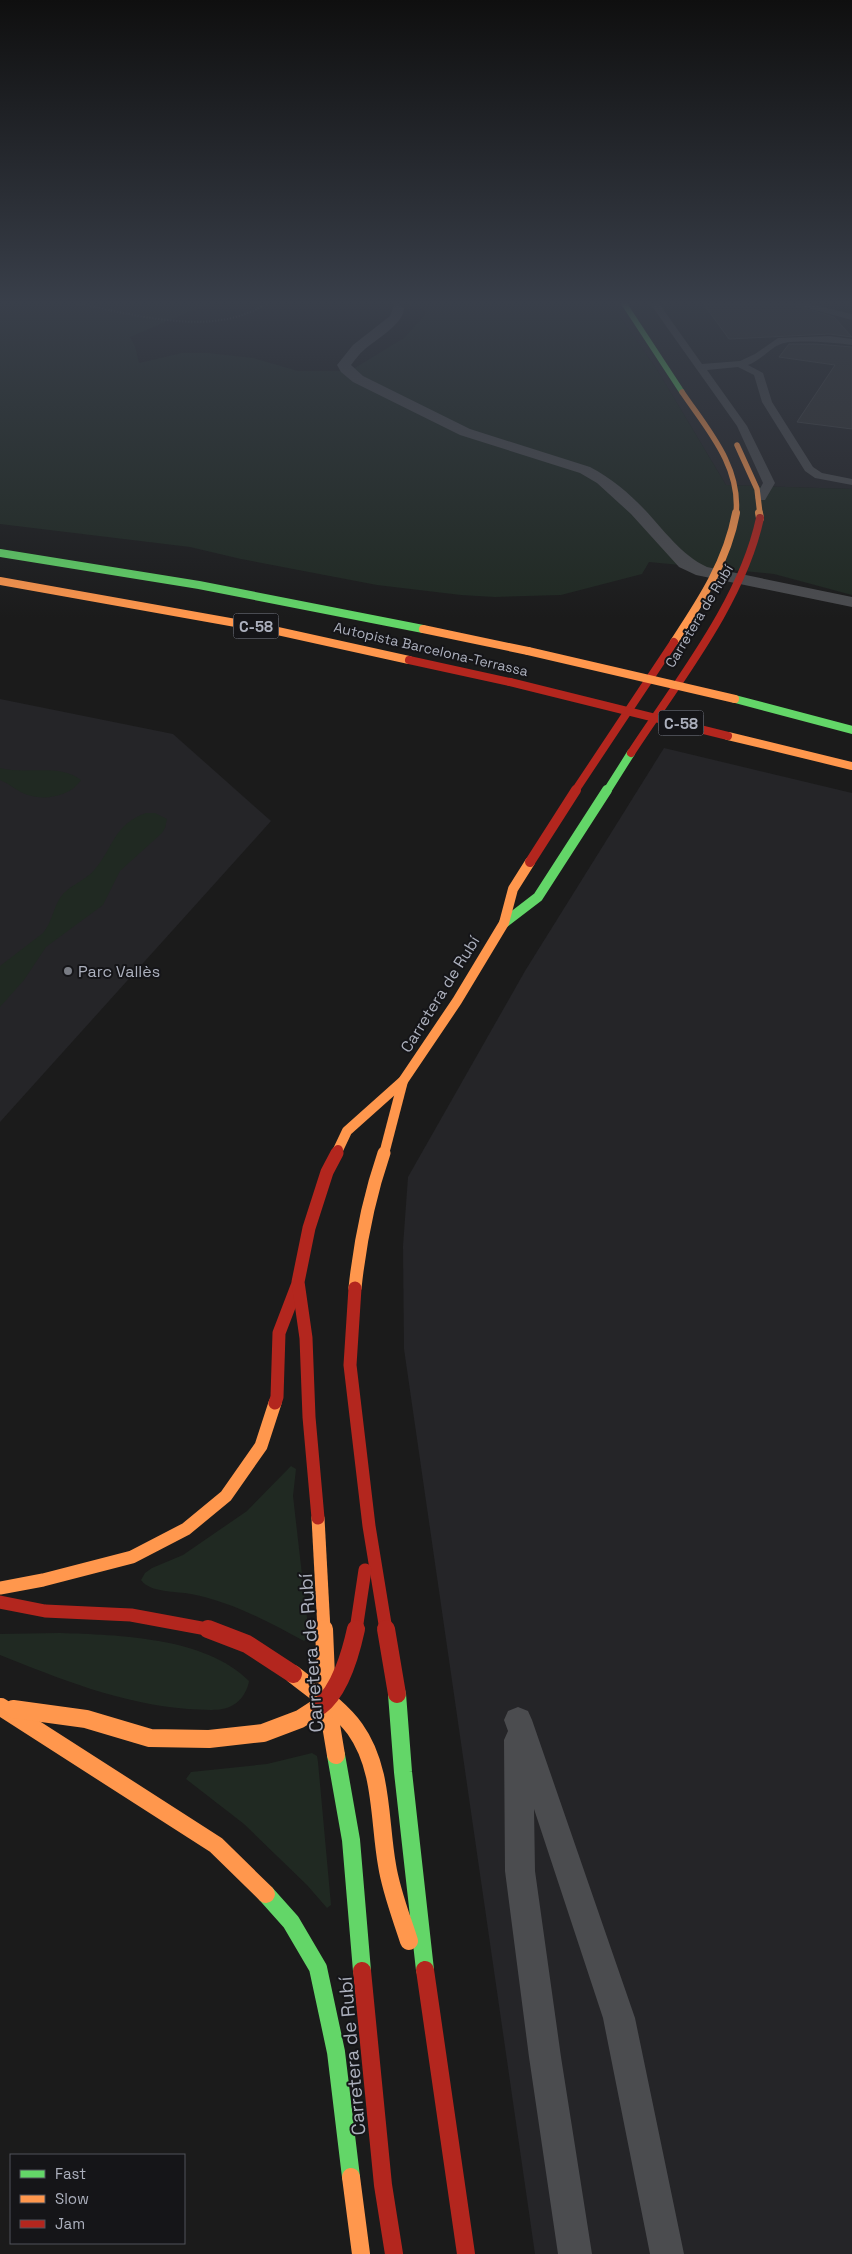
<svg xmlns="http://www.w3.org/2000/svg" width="852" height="2254" font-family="'Space Grotesk',sans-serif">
  <rect width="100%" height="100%" fill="#1b1b1b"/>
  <g fill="#252528">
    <path d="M609,302H852V489L726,485L656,368Z"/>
    <path d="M0,699L173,734L271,821L0,1122Z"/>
    <path d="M664,748L852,793V2254H535L404,1349L403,1246L408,1177L525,971Z"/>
  </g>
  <g fill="#202922">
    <path d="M0,302H219L191,311L130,337L135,346L139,363L182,353H208L253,358L298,371H350L404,338L425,315V312L422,308L398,302H609L656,368L726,485L852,489V595L774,574L649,562L642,574L561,595L495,597L461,595L377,585L241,559L190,547L0,524Z"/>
    <path d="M0,768C25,775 60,763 81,780C71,796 45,801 28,795C18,792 10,784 0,780Z"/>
    <path d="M146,813H155L167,819L165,828L162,833L120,871L103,905L46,947L24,980L0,1007V966L43,933C52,922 53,909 60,898C68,885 86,881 95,869C114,847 113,825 146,813Z"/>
    <path d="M291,1466L296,1469L293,1496L308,1627L307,1638L304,1641C267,1621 232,1602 191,1594C176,1591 150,1593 141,1580L145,1573L152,1568L183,1555L247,1511Z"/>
    <path d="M60,1633C118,1635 206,1637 249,1681C247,1694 237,1707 222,1709C212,1711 199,1709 188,1709C122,1704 60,1679 0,1655V1634Z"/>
    <path d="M312,1753L317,1756L318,1762L331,1905L327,1908L307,1885L244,1824L186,1779L191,1772L267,1764Z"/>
  </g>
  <g fill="#333334" stroke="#444547">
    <path d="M702,302H783L834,317L852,337L829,334L729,339Z"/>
    <path d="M789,344H816L852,347V429L797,422L835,365L779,357Z"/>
  </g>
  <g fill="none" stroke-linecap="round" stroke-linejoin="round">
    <path stroke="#4c4d51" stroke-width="2" stroke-dasharray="1 2" stroke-linecap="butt" d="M70,302C123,312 196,334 248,313C255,311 262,306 268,302"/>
    <g fill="#4b4c4f" fill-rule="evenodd">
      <path d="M649,302H658L702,364L740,361L755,354L778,338L829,336L852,339V345C837,343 795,339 781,344C773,346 761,360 748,365L763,373L772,402L813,467L822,473L852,479V485L815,478L805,471L762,402L754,375L738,367L707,370L747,426L775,483L765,500H757L755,498L763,483L737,426Z"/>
      <path d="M785,302H801L852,314V320Z"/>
      <path d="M518,1707L528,1711L532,1720L635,2018L684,2254H650L603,2018L534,1809L535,1871L561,2057L592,2254H558L529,2057L505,1871L504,1740L508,1731L504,1720L508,1711Z"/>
    </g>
    <path fill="#4b4c4f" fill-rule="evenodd" d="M398,304L404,308C404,324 375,340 364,350C359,354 355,360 351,365L363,376L470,429L590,467C611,478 629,493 645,510C664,530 681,555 707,567L852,597V607L696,575L679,567L631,514L597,483L580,473L460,435L353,382L341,372L337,365L353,345L390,316L394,305Z"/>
    <path stroke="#63d668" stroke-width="5.5" d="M623,302L682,392"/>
    <g stroke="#63d668" stroke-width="8">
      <path d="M0,553L199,585L423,629"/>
      <path d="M607,791L631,753"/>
    </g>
    <path stroke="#63d668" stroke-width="10" d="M504,923L538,897L607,790"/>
    <g stroke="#63d668" stroke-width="18">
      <path d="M397,1694L403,1772L425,1970"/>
      <path d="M336,1755L351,1840L362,1971"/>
      <path d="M266,1894L291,1922L318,1968L336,2052L351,2177"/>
    </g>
    <g stroke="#ff974d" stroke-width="5.5">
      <path d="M682,392C707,429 741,466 736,514"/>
      <path d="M737,445L757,489L760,514"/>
    </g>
    <g stroke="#ff974d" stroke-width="8">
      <path d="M759,513L760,518"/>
      <path d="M0,581L264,628L409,660"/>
      <path d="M423,629L528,651"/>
      <path d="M674,642C701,601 727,562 736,513"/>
    </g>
    <g stroke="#ff974d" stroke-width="10">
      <path d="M338,1150L347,1131L403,1081L457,1001L504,923L513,889L530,862"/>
      <path d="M384,1154L403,1081"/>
    </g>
    <g stroke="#ff974d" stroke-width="13">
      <path d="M355,1288C360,1241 369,1197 384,1153"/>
      <path d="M318,1518L324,1630"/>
      <path d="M0,1588L43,1580L132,1557L186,1529L226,1496L261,1446L275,1403"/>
    </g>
    <g stroke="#ff974d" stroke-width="18">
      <path d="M324,1629L327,1701L336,1755"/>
      <path d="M293,1674C314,1691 339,1707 355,1729C383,1768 379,1820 387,1865C391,1891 401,1916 409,1941"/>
      <path d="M1,1707L216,1845L266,1894"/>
      <path d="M13,1709L86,1719L150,1738L209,1739L263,1733L300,1719L320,1706"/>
      <path d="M351,2177L361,2254"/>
    </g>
    <g stroke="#b3261e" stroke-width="8">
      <path d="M409,660L510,682"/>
      <path d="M631,753C678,681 742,602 760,518"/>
      <path d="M575,791L674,642"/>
    </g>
    <g stroke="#b3261e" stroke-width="10">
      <path d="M530,862L576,790"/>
      <path d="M336,1154L338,1150"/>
    </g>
    <g stroke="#b3261e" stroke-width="13">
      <path d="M355,1288L350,1365L369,1526L386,1630"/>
      <path d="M275,1403L277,1397L279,1333L297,1286"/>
      <path d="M318,1518L309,1417L306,1338L298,1282L309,1228L327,1172L337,1153"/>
      <path d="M0,1602L45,1611L131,1615L212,1630"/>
      <path d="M356,1630L365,1570"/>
    </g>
    <g stroke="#b3261e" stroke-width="18">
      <path d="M208,1629L247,1644L293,1674"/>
      <path d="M386,1629L397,1694"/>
      <path d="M320,1706C340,1691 351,1652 356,1629"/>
      <path d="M425,1970L466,2254"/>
      <path d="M362,1971L383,2185L394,2254"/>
    </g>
    <path stroke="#63d668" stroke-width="8" d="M735,699L852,730"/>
    <g stroke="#ff974d" stroke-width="8">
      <path d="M528,651L735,699"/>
      <path d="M728,736L852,766"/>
    </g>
    <path stroke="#b3261e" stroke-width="8" d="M510,682L728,736"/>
  </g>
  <linearGradient id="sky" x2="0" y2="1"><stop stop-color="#0f0f0f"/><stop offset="0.49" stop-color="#393f4a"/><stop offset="1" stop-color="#393f4a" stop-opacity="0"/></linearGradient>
  <rect width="852" height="618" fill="url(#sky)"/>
  <circle fill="#797c84" stroke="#151518" stroke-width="2" cx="68" cy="971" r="5"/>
  <g text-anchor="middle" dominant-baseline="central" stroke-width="4" stroke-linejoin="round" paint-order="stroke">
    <g font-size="14" fill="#acb0bd" stroke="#151518">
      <text transform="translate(699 616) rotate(-59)">Carretera de Rubí</text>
      <text transform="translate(431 649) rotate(13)">Autopista Barcelona-Terrassa</text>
    </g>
    <g fill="#151518" stroke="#7f828c" stroke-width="1">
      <rect x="233.5" y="613.5" width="45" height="25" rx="4"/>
      <rect x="658.5" y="710.5" width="45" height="25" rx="4"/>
    </g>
    <g font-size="15" font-weight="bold" fill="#acb0bd">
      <text x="256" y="626">C-58</text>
      <text x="681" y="723">C-58</text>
    </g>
    <g font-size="16" fill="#acb0bd" stroke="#151518" text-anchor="start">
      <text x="78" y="971">Parc Vallès</text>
    </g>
    <g font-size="16" fill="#acb0bd" stroke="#151518">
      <text transform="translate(440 994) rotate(-58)">Carretera de Rubí</text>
    </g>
    <g font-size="19" fill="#acb0bd" stroke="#151518">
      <text transform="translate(311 1653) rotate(-94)">Carretera de Rubí</text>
      <text transform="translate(352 2056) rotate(-95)">Carretera de Rubí</text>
    </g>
  </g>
  <rect x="10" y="2154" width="175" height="90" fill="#151518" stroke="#51535a"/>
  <rect x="20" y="2170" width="25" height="8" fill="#63d668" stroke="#51535a"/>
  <text x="55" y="2179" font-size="15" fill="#acb0bd">Fast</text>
  <rect x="20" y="2195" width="25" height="8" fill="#ff974d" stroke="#51535a"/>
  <text x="55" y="2204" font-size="15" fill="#acb0bd">Slow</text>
  <rect x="20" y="2220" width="25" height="8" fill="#b3261e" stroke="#51535a"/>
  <text x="55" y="2229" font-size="15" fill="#acb0bd">Jam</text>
</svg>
